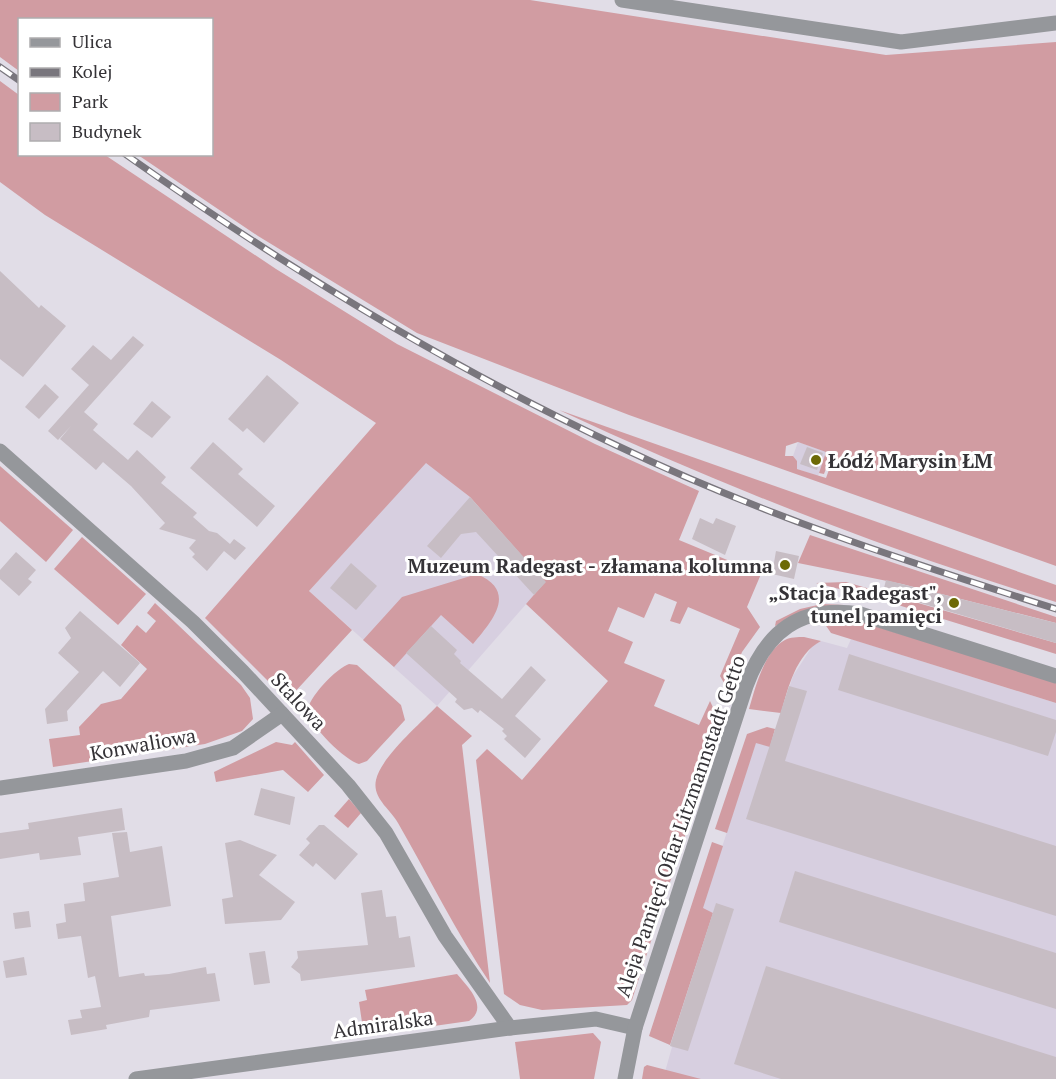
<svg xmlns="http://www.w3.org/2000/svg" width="1056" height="1079" font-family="'PT Serif',serif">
  <rect width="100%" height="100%" fill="#e1dde7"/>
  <g fill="#d7cfe0">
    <path d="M798,442L827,452L818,476L797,469V461L793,456Z"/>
    <path d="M426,462L470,497L534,595L437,706L309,591Z"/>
    <path d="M851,639L1056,703V1079H663L672,1047L670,1045L713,913L702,909L756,742L770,746L793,676L813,645L821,641L847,648Z"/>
  </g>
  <g fill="#d19ca2" fill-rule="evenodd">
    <path d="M0,0H530L886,55L1056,42V566L629,415L417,333L258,236L138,155L212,154V20H20L19,71L0,57ZM798,442L826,452L819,473L824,474L828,463L831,464L826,478L797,469V461L793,456H785L786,446Z"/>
    <path d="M0,81L19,95L20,154L105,155L276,269L397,344L595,444L699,491L679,540L761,574L747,607L760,627L742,652L728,690L720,676L740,629L688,607L680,624L670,621L677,602L655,593L644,618L618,607L608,631L633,642L624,663L665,680L654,706L699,725L710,701L718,718L709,750L712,752L632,1000L627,1005L542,1010L520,1005L504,994L476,760L487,749L522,780L608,681L526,604L545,582L470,497L426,463L309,591L352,630L292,695L281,694L205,618L376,423L281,360L45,215L0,182Z"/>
    <path d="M559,410L1056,585V602C885,549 721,486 559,410Z"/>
    <path d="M0,466L73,530L46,562L0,521Z"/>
    <path d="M810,535L1056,617V623L902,584L798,563Z"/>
    <path d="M82,537L146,594L118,625L54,569Z"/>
    <path d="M477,574C519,592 491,622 473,644L441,615L394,667L363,640L402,597Z"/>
    <path d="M846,582L1056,643V654L882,600L816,583Z"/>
    <path d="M155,603L241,685L250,698L253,719L242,731L205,744L53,767L49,739L80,735L79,727L101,704L121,699L147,669L121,645L137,625L146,633L156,621L147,613Z"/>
    <path d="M822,604L844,605L815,608L775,626L776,621L800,609Z"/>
    <path d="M822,620H855L1056,682V703L831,633Z"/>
    <path d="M804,637L821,641C796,654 788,688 781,713L749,709C755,689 764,651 785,640C790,637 798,637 804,637Z"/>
    <path d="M349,664L357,665L401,705L405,720L367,761L359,764C346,761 310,726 308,712C306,699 338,667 349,664Z"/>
    <path d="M437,706L472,736L462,745L490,983C456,932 429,877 398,823C390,809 372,798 376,780C381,757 420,724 437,706Z"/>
    <path d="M767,727L775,729L770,747L756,743L727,833L715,829L747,734Z"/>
    <path d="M276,742L292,745L295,742L324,775L308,792L283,770L216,782L214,772Z"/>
    <path d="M349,799L361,813L348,828L334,816Z"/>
    <path d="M712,842L723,846L703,908L713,913L670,1045L649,1036Z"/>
    <path d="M457,974C468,987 489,1007 469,1021L364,1036L359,1002L367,1000L365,990Z"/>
    <path d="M593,1033L601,1042L594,1079H520L515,1042Z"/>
    <path d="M647,1065L701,1079H642L644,1067Z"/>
  </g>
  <g fill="#c7bdc4">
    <path d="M0,271L39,308L41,305L66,326L23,377L0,359Z"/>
    <path d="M133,336L144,345L84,412L98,424L93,430L128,460L137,450L166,477L161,483L197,513L193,517L209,531L217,533L230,544L234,539L246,548L235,560L224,551L207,571L192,557L195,554L189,548L196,540L159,529L165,523L131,486L103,462L96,470L60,439L71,426L58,440L48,431L89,385L71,369L93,345L111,360Z"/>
    <path d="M267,375L299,403L264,443L247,428L243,432L228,419Z"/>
    <path d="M45,384L59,397L39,419L25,407Z"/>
    <path d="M152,401L171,417L152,438L133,424Z"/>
    <path d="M213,442L243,469L238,474L275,506L257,527L190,468Z"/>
    <path d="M807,447L823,453L817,470L800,464Z"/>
    <path d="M470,497L546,582L534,595L476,532L461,534L441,558L427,546Z"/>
    <path d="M700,518L713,524L716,518L736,526L725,555L692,539Z"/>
    <path d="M776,551L799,556L794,579L772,574Z"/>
    <path d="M16,552L36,570L28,579L32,582L19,596L0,579V570Z"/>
    <path d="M351,563L377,586L356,610L330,588Z"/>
    <path d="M886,580L1056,623V643L883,592Z"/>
    <path d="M80,611L140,663L120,687L103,671L67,711L68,721L47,724L45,709L79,672L58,653L71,638L65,628Z"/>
    <path d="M431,626L457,650L454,654L461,661L460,663L502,699L531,666L546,680L515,716L541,739L525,758L504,739L507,736L502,731L504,729L480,710L478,713L472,708L464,710L455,702L457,699L406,653Z"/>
    <path d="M849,654L1056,720V732L1048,756L838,690Z"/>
    <path d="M789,686L807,691L785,761L1056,846V916L746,819Z"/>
    <path d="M261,788L295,797L290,825L254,815Z"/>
    <path d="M122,808L125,830L78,837L81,855L40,860L39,853L0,859V833L29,829L28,823Z"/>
    <path d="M319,825H324L358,854L335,880L316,863L313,867L299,855L310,843L306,839Z"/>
    <path d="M127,832L130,852L162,846L171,906L111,916L119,977L144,973L145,976L169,974L206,967L207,974L215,973L220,1001L150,1010L149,1017L106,1025L107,1029L71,1035L68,1020L82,1018L80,1010L101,1007L95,976L88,978L81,936L58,939L56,924L66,922L64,904L85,901L83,883L119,877L112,833Z"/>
    <path d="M240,840L277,855L259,875L295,902L281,920L225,924L222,899L233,897L225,843Z"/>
    <path d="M795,871L1056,953V1009L779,922Z"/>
    <path d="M382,890L386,917L396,916L399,938L410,936L415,967L301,981L300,974L291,967L298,958L297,951L368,945L361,893Z"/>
    <path d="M716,903L734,909L688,1051L670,1046Z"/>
    <path d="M29,911L31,927L15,929L13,913Z"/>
    <path d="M265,951L270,983L254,985L249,953Z"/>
    <path d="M24,957L27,975L6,978L3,961Z"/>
    <path d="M766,966L1056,1057V1079H781L734,1064Z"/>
  </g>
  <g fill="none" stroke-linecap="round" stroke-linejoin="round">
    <g stroke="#95979b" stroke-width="15">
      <path d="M622,0L901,42L1056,23"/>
      <path d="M0,451L193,622L243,672L348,785L386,833L445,936L510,1028"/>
      <path d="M0,788L186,761L233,748L282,714"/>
      <path d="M136,1079L510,1028L596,1019L635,1028"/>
      <path d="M625,1079L635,1028L746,686C766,631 800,605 860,614L1056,676"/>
    </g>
    <g stroke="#79767d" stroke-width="7">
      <g id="rail">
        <path d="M0,67L20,81"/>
        <path d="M125,154C282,265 445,365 620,447C760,514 908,562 1056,609"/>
      </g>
    </g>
    <use href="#rail" stroke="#fff" stroke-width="4.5" stroke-dasharray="14" stroke-linecap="butt"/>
  </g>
  <g fill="#6d6a06" stroke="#fff" stroke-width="2">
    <circle cx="816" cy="460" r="6"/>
    <circle cx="785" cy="565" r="6"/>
    <circle cx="954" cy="603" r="6"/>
  </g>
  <g text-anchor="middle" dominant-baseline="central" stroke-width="6" stroke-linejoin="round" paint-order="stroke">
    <g font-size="20" font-weight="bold" fill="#353337" stroke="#fff" text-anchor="end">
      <text x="828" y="460" text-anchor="start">Łódź Marysin ŁM</text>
      <text x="773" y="565">Muzeum Radegast - złamana kolumna</text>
      <text x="942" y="592">„Stacja Radegast",<tspan x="942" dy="23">tunel pamięci</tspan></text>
    </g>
    <g font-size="20" fill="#353337" stroke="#fff">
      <text transform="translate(299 701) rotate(47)">Stalowa</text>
      <text transform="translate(143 744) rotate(-10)">Konwaliowa</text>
      <text transform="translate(680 826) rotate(-71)">Aleja Pamięci Ofiar Litzmannstadt Getto</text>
      <text transform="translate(383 1024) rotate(-8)">Admiralska</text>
    </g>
  </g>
  <rect x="18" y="18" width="195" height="138" fill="#ffffff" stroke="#aeadaf" stroke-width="1.5"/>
  <rect x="30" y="38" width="30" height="9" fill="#95979b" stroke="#aeadaf" stroke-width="1.5"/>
  <text x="72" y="48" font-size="18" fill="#353337">Ulica</text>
  <rect x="30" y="68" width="30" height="9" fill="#79767d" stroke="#aeadaf" stroke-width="1.5"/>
  <text x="72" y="78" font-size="18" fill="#353337">Kolej</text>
  <rect x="30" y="93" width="30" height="18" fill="#d19ca2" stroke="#aeadaf" stroke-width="1.5"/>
  <text x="72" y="108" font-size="18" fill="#353337">Park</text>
  <rect x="30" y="123" width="30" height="18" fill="#c7bdc4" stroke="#aeadaf" stroke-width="1.5"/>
  <text x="72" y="138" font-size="18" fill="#353337">Budynek</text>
</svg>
